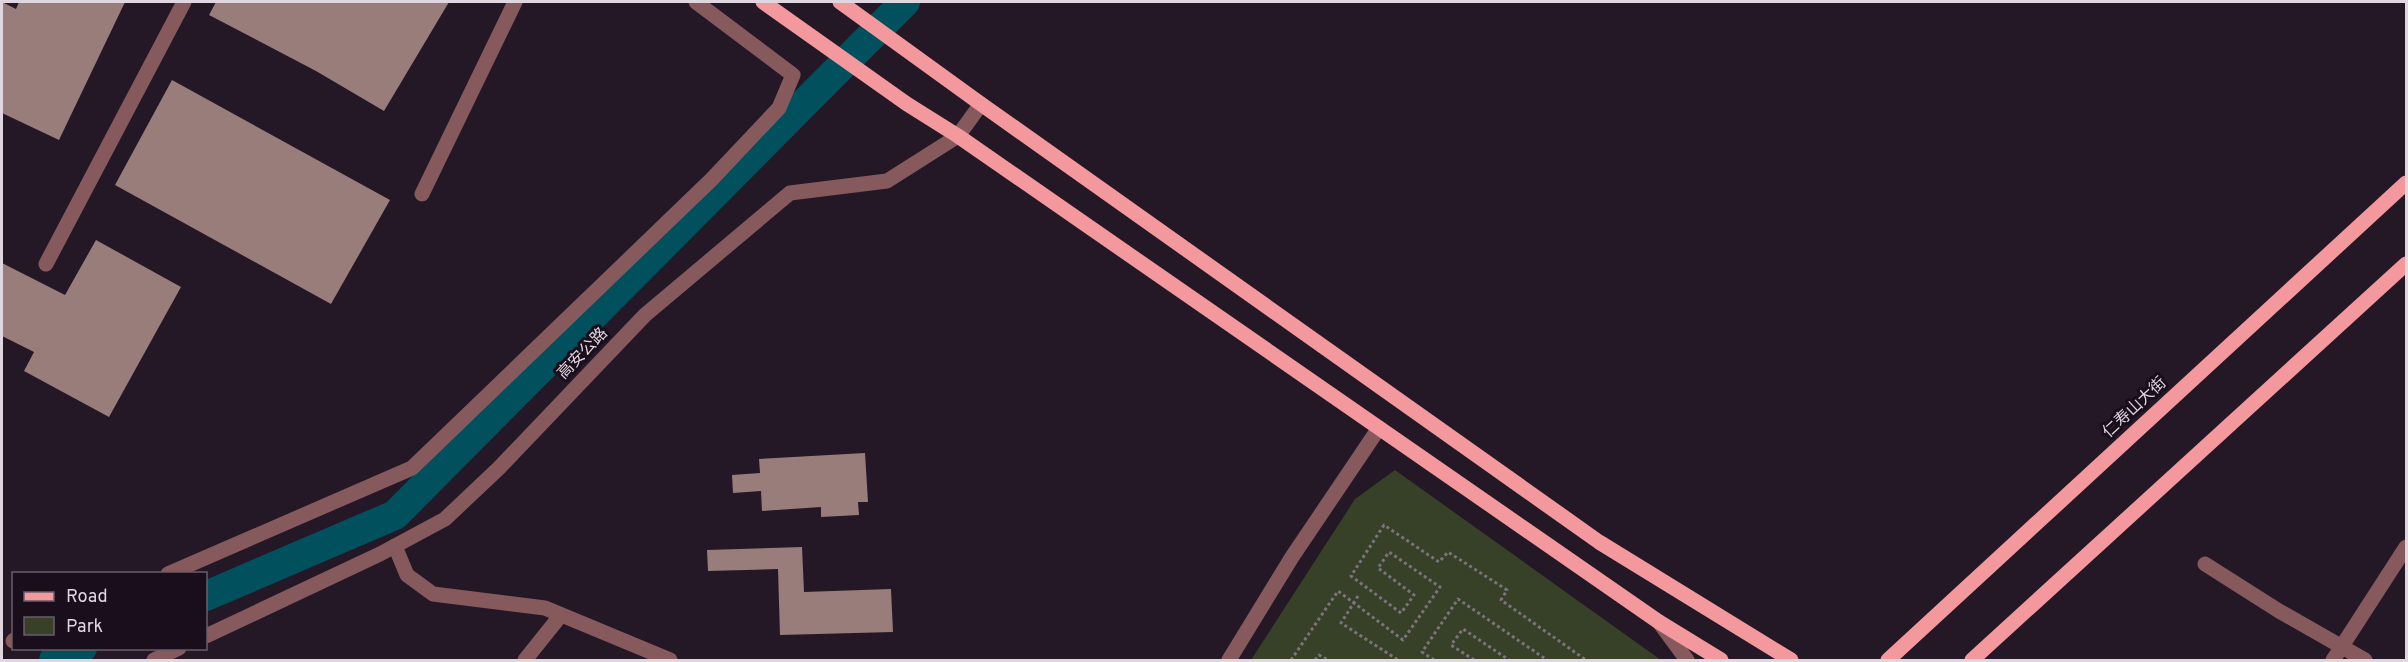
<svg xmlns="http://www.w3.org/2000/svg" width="2408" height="662" font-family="Overpass,'Noto Sans SC',sans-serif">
  <rect width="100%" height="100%" fill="#241726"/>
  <path fill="#364128" d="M1395,470L1661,660H1251L1355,499Z"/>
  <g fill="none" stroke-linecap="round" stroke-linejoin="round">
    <g stroke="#00505d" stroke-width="30">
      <path d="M206,596L395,515L905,2"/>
      <path d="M54,660L82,648"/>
    </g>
  </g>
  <g fill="#997d7b">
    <path d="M2,2L16,9L19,2H125L59,140L2,113Z"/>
    <path d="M216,2H449L384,111L316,71L209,15Z"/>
    <path d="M172,80L390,200L331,304L115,185Z"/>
    <path d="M96,240L181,287L109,417L24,371L34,352L2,336V263L65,295Z"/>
    <path d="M865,453L868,502H858L859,515L821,517V507L762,511L761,491L733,493L732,475L760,473L759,459Z"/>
    <path d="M802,547L804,592L891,589L893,632L780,635L778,569L708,571L707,550Z"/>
  </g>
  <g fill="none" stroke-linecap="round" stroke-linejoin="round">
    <g stroke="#7d727e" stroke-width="3" stroke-dasharray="3 3" stroke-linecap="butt">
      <path d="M1358,596L1341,623L1398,660"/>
      <path d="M1291,660L1338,591L1403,640L1440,587L1389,552L1378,568L1414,595L1401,613L1351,576L1384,525L1439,562L1448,552L1507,590L1501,600L1586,660"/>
      <path d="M1315,660L1319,655L1328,660"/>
      <path d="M1434,660L1422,652L1458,599L1547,660"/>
      <path d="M1474,660L1451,645L1463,629L1509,660"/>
    </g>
    <g stroke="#865a5c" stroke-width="15">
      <path d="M422,194L515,2"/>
      <path d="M46,264L184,2"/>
      <path d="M395,546L407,575L433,594L545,608L670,660"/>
      <path d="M2205,564L2279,611L2365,660"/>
      <path d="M168,574L412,468L712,179L779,108L793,75L696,2"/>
      <path d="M1659,622L1687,660"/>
      <path d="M206,636L380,554L445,519L499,468L645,315L790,193L887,181L958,136L981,104"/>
      <path d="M13,641L14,640"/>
      <path d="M154,660L179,648"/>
      <path d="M525,660L561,615"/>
      <path d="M1229,660L1292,557L1379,428"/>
      <path d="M2333,660L2406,547"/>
    </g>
    <g stroke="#f3989c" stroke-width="15">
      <path d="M763,2L907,104L958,136L1659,622L1721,660"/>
      <path d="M840,2L981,104L1599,542L1791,660"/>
      <path d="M1888,660L2406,183"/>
      <path d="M1972,660L2406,264"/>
    </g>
  </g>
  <g text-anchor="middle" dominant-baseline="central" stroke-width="6" stroke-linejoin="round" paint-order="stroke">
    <g font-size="16" fill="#dfd6e0" stroke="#1a0e1c">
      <text transform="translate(583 354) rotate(-46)">高安公路</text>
      <text transform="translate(2135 408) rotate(-43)">仁寿山大街</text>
    </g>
  </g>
  <rect width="2408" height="662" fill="none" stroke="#dfd6e0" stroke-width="6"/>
  <rect x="12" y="572" width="195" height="78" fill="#1a0e1c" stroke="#695e6a" stroke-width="1.5"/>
  <rect x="24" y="592" width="30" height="9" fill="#f3989c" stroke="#695e6a" stroke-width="1.5"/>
  <text x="66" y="602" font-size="18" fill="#dfd6e0">Road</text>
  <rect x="24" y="617" width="30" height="18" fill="#364128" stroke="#695e6a" stroke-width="1.5"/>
  <text x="66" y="632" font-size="18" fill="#dfd6e0">Park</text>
</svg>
